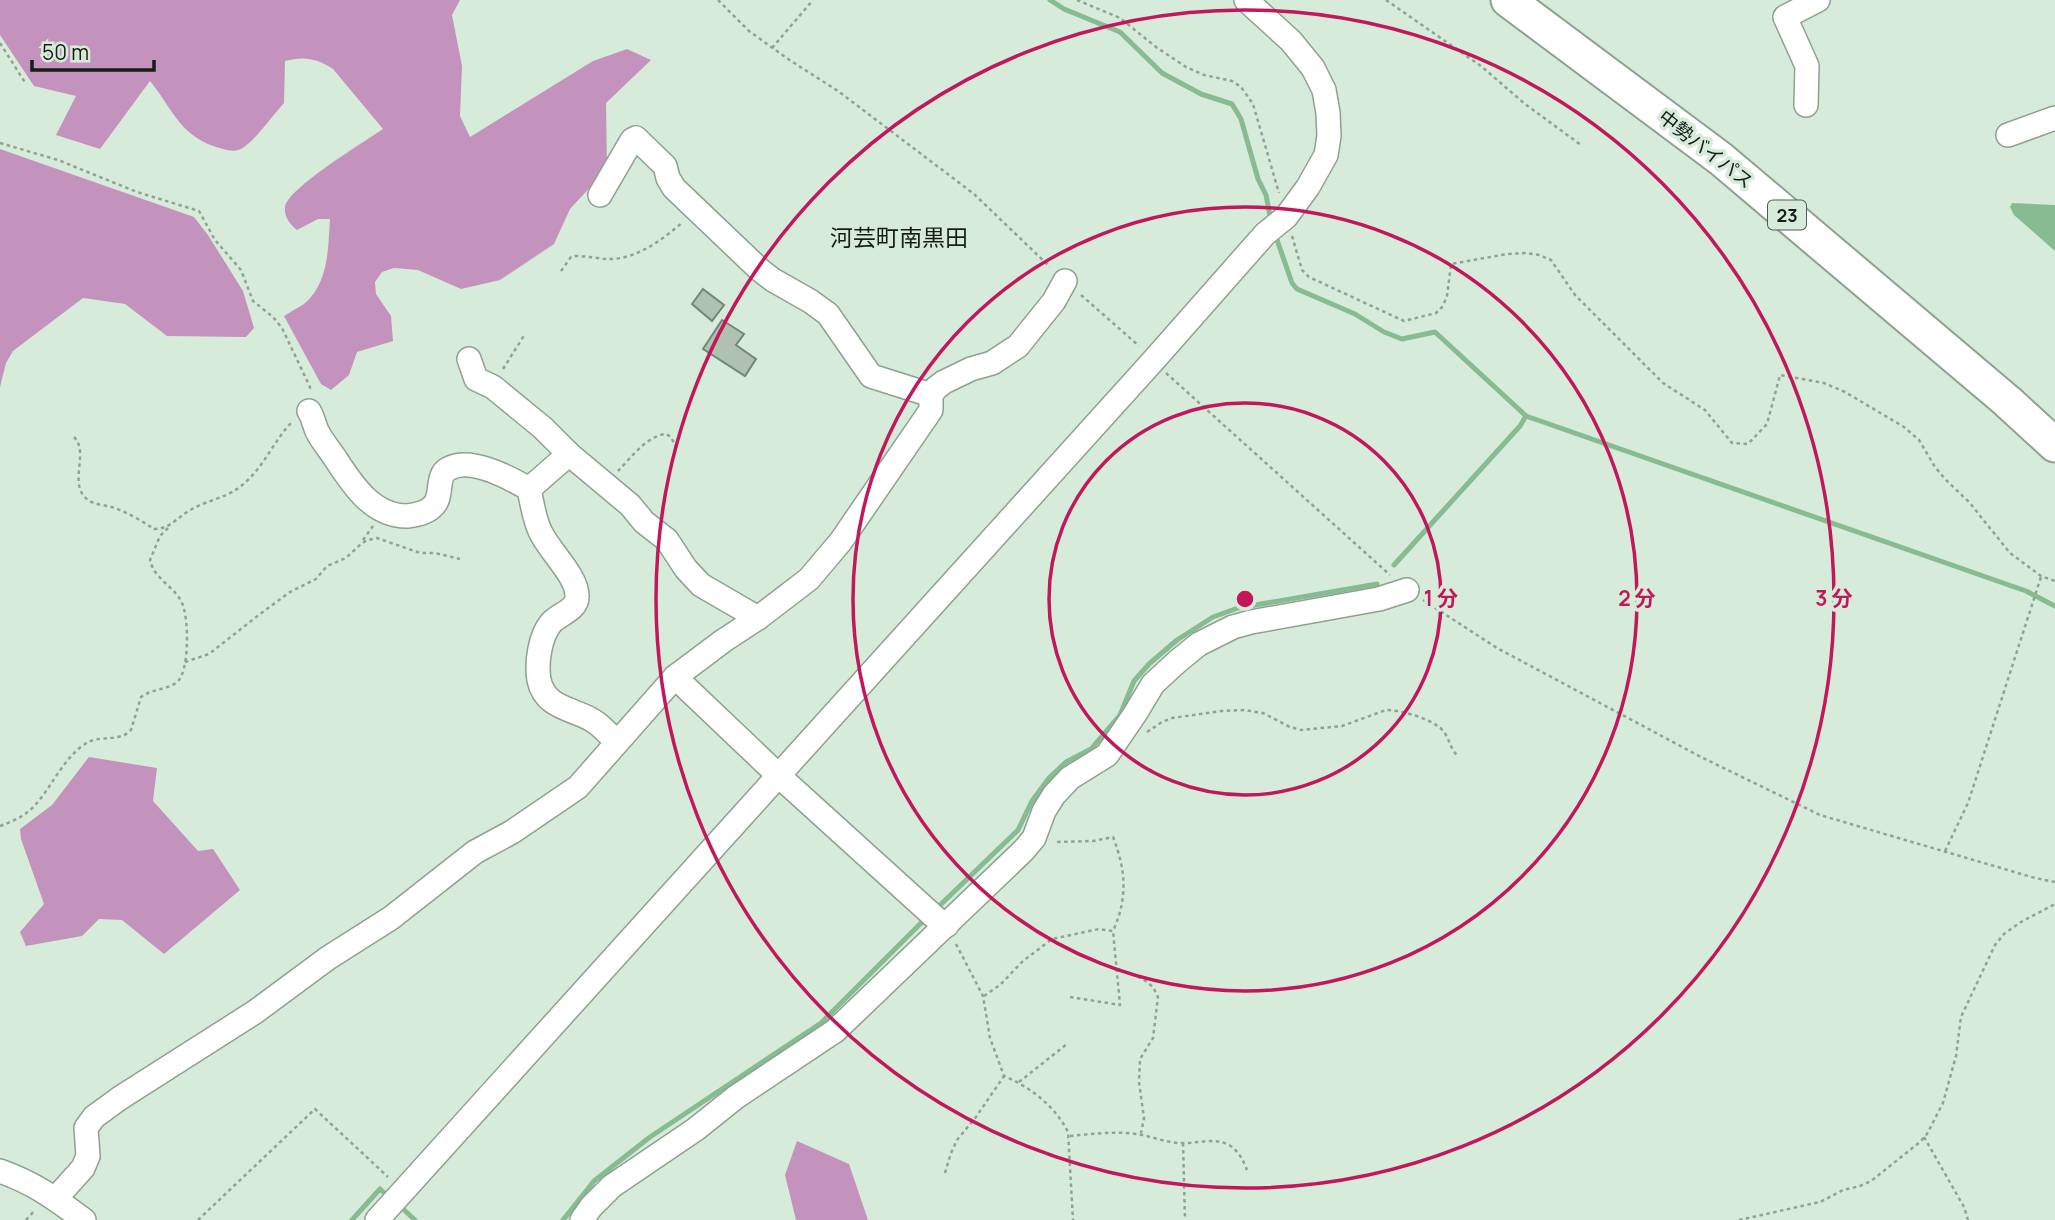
<svg xmlns="http://www.w3.org/2000/svg" width="2055" height="1220" font-family="Manrope,'Noto Sans JP',sans-serif">
  <rect width="100%" height="100%" fill="#d7ebda"/>
  <g fill="#c493bd">
    <path d="M0,0H460L452,15L462,66L460,116L470,137L593,61L627,49L651,60L606,103L607,169L570,209L554,244L500,280L461,289L418,270L394,268L382,272L375,282L376,294L391,316L393,341L357,352L349,375L331,390L321,384L284,316C290,312 298,308 304,304C329,283 328,248 330,219H318L297,230C290,224 284,217 285,207C288,188 364,142 383,129L333,69C317,58 303,56 285,61L284,103C274,114 255,140 244,147C238,152 230,151 223,149C180,138 175,112 150,81L100,149L56,135L76,96L34,86L0,35Z"/>
    <path d="M0,149L194,217L208,235L243,291L254,328L246,337L167,336L125,304L83,298L13,351L6,363L0,387Z"/>
    <path d="M89,757L157,768L153,801L198,851L213,849L240,890L164,954L122,920L99,919L82,936L26,946L20,932L44,904L21,839L20,829L52,805Z"/>
    <path d="M797,1141L849,1164L868,1220H796L785,1175Z"/>
  </g>
  <path fill="#87bb91" d="M2012,203L2055,205V251L2014,215L2010,207Z"/>
  <g fill="none" stroke-linecap="round" stroke-linejoin="round">
    <g stroke="#87bb91" stroke-width="5">
      <path d="M1050,0L1064,9L1120,32L1162,73L1201,94L1232,104L1241,119L1258,179L1266,195L1271,221"/>
      <path d="M1275,234L1292,283L1297,289L1355,314L1384,332L1402,339L1435,332L1526,416L2026,591L2055,606"/>
      <path d="M1394,565L1520,426L1526,416"/>
      <path d="M935,910L1018,830L1032,801L1049,778L1066,762L1091,749L1120,715L1134,681L1149,664L1177,640L1213,617L1238,608L1377,584"/>
      <path d="M402,1208L415,1220"/>
      <path d="M352,1220L380,1189L389,1197"/>
      <path d="M563,1220L594,1181L650,1137L821,1023L928,916"/>
    </g>
  </g>
  <g fill="#afc2b2" stroke="#748677" stroke-width="2">
    <path d="M703,289L724,305L712,321L692,304Z"/>
    <path d="M722,320L744,334L736,345L756,359L745,376L703,349Z"/>
  </g>
  <g fill="none" stroke-linecap="round" stroke-linejoin="round">
    <g stroke="#8ea191" stroke-width="26">
      <g id="minor">
        <path d="M1806,105L1807,66L1785,17L1818,0"/>
        <path d="M2008,135L2055,118"/>
        <path d="M600,195L632,140L636,138L665,166L668,178L674,188L760,270L773,280L810,301L828,314L871,376L931,395"/>
        <path d="M469,359L476,379L493,387L543,428L569,454L630,505L644,522L667,540L686,569L701,585L758,618"/>
        <path d="M309,411C313,417 314,424 317,431C322,441 329,449 335,458C352,484 372,516 407,516C416,515 426,513 432,507C444,498 435,476 448,469C470,456 510,478 529,489C532,503 534,518 540,531C548,550 578,576 577,597C577,610 559,614 551,623C540,636 536,663 539,680C545,708 571,708 592,720C601,725 609,734 616,742"/>
        <path d="M529,489L569,454"/>
        <path d="M675,677L779,776L939,921L947,925"/>
        <path d="M0,1171C36,1184 54,1198 84,1220"/>
        <path d="M56,1198L83,1168L88,1156L86,1128L94,1117L120,1098L255,1012L328,958L391,918L475,852L512,832L578,787L675,677L723,641L758,618L809,579L841,541L931,410V395L936,388L944,382L971,369L992,363L1018,346L1054,301L1065,281"/>
        <path d="M377,1220L1153,361L1265,234L1286,217L1308,187L1326,155L1329,136L1328,113L1324,90L1313,68L1291,41L1246,0"/>
        <path d="M582,1220L591,1207L612,1186L696,1129L736,1097L835,1031L1024,850L1034,838L1044,811L1054,795L1070,778L1107,755L1135,714L1153,684L1178,661L1199,644L1233,627L1251,622L1379,599L1407,590"/>
      </g>
    </g>
    <g stroke="#8ea191" stroke-width="37">
      <path id="highway" d="M1508,0L1721,159L2007,401L2055,445"/>
    </g>
    <g stroke="#92a194" stroke-width="2.5" stroke-dasharray="3.5 3.5" stroke-linecap="butt">
      <path d="M718,0L749,31L788,59L838,91L974,194L1050,267"/>
      <path d="M1077,0L1120,18L1156,47L1186,67L1204,75L1232,81L1241,87L1253,104L1279,193"/>
      <path d="M1386,0L1481,66L1525,104L1581,145"/>
      <path d="M0,43L26,84"/>
      <path d="M772,48L813,0"/>
      <path d="M0,143L58,160L137,192L199,211L215,240L241,270L253,301L273,317L282,328L310,387V392"/>
      <path d="M1292,236L1302,270L1309,277L1404,321L1436,313L1443,306L1447,296L1451,264L1507,254L1526,253L1539,255L1551,260L1575,295L1663,383L1705,410L1732,443L1748,444L1767,424L1780,375L1824,383L1845,392L1904,427L1919,440L1935,467L1946,480L1969,502L2010,553L2041,576L2055,581"/>
      <path d="M561,271L571,257L576,256C588,256 599,259 610,259C637,259 663,239 683,222"/>
      <path d="M1081,295L1139,346"/>
      <path d="M503,369L525,334"/>
      <path d="M1166,373L1390,575"/>
      <path d="M74,437C90,453 67,484 88,500C95,505 106,505 115,508C128,513 142,521 154,529C171,529 178,516 192,509C206,501 224,498 237,489C263,471 272,442 293,421"/>
      <path d="M618,471C631,458 646,436 666,434L671,437L677,449"/>
      <path d="M363,540L373,526"/>
      <path d="M1423,600L1497,648L1701,757L1820,815L2035,878L2055,882"/>
      <path d="M185,662L209,654L260,614L290,592L316,579L327,566L346,558L362,543L368,540L377,538L420,553H435L460,559"/>
      <path d="M1147,732L1162,722L1172,718L1221,711L1244,710L1263,713L1290,727L1301,730L1342,726L1386,710C1400,710 1435,719 1444,732C1450,740 1450,749 1458,756"/>
      <path d="M0,826C14,821 27,815 37,803C53,784 64,758 85,744C99,734 119,743 131,730L141,697C152,689 165,690 176,683C190,673 189,618 182,603C175,587 154,579 150,560L160,536L169,527"/>
      <path d="M1945,851L1968,803L2041,577"/>
      <path d="M956,944L983,996L990,1038L1004,1076C1030,1087 1055,1106 1068,1132L1073,1220"/>
      <path d="M1118,969L1143,979L1153,987L1158,997L1153,1038L1140,1059L1139,1082L1144,1118L1141,1133"/>
      <path d="M984,996L1000,985L1023,961L1052,939L1099,929L1113,931C1128,898 1126,870 1113,837L1093,841L1055,842"/>
      <path d="M1070,997L1120,1005L1113,931"/>
      <path d="M1019,1082L1067,1044"/>
      <path d="M1070,1136C1092,1134 1114,1131 1136,1134C1152,1136 1168,1144 1184,1143C1199,1143 1214,1138 1227,1144C1238,1149 1243,1160 1247,1170"/>
      <path d="M1924,1137L1964,1207L1968,1220"/>
      <path d="M1183,1143L1185,1220"/>
      <path d="M945,1173L951,1153L957,1140L976,1117L1004,1076"/>
      <path d="M26,1220L35,1210"/>
      <path d="M198,1220L315,1109L388,1177"/>
      <path d="M1739,1220L1820,1202L1843,1190L1860,1186L1871,1181L1920,1142L1927,1134L1943,1103L1956,1056L1961,1017L1995,945L2004,934L2021,922L2055,904"/>
    </g>
    <use href="#minor" stroke="#fff" stroke-width="23"/>
    <use href="#highway" stroke="#fff" stroke-width="33"/>
  </g>
  <g fill="none" stroke="#c2185b" stroke-width="3.5">
    <circle cx="1245" cy="599" r="196"/>
    <circle cx="1245" cy="599" r="392"/>
    <circle cx="1245" cy="599" r="589"/>
  </g>
  <g text-anchor="middle" dominant-baseline="central" stroke-width="7" stroke-linejoin="round" paint-order="stroke">
    <rect fill="#d7ebda" stroke="#505b52" stroke-width="2" x="1768" y="200.5" width="38" height="29" rx="5"/>
    <g font-size="18" font-weight="bold" fill="#161d17">
      <text x="1787" y="215">23</text>
    </g>
    <g font-size="19" fill="#161d17" stroke="#d7ebda">
      <text transform="translate(1706 149) rotate(38)">中勢バイパス</text>
    </g>
    <g font-size="23" fill="#161d17" stroke="#d7ebda">
      <text x="899" y="237">河芸町南黒田</text>
    </g>
  </g>
  <circle cx="1245" cy="599" r="10" fill="#c2185b" stroke="#d7ebda" stroke-width="3.5"/>
  <g font-size="21" text-anchor="middle" font-weight="bold" fill="#c2185b" stroke="#d7ebda" stroke-width="7" stroke-linejoin="round" paint-order="stroke">
    <text x="1441" y="606">1 分</text>
    <text x="1637" y="606">2 分</text>
    <text x="1834" y="606">3 分</text>
  </g>
  <path d="M32 60v10h122v-10" fill="none" stroke="#161d17" stroke-width="3.5"/>
  <text x="42" y="60" font-size="21" fill="#161d17" stroke="#d7ebda" stroke-width="5" paint-order="stroke">50 m</text>
</svg>
